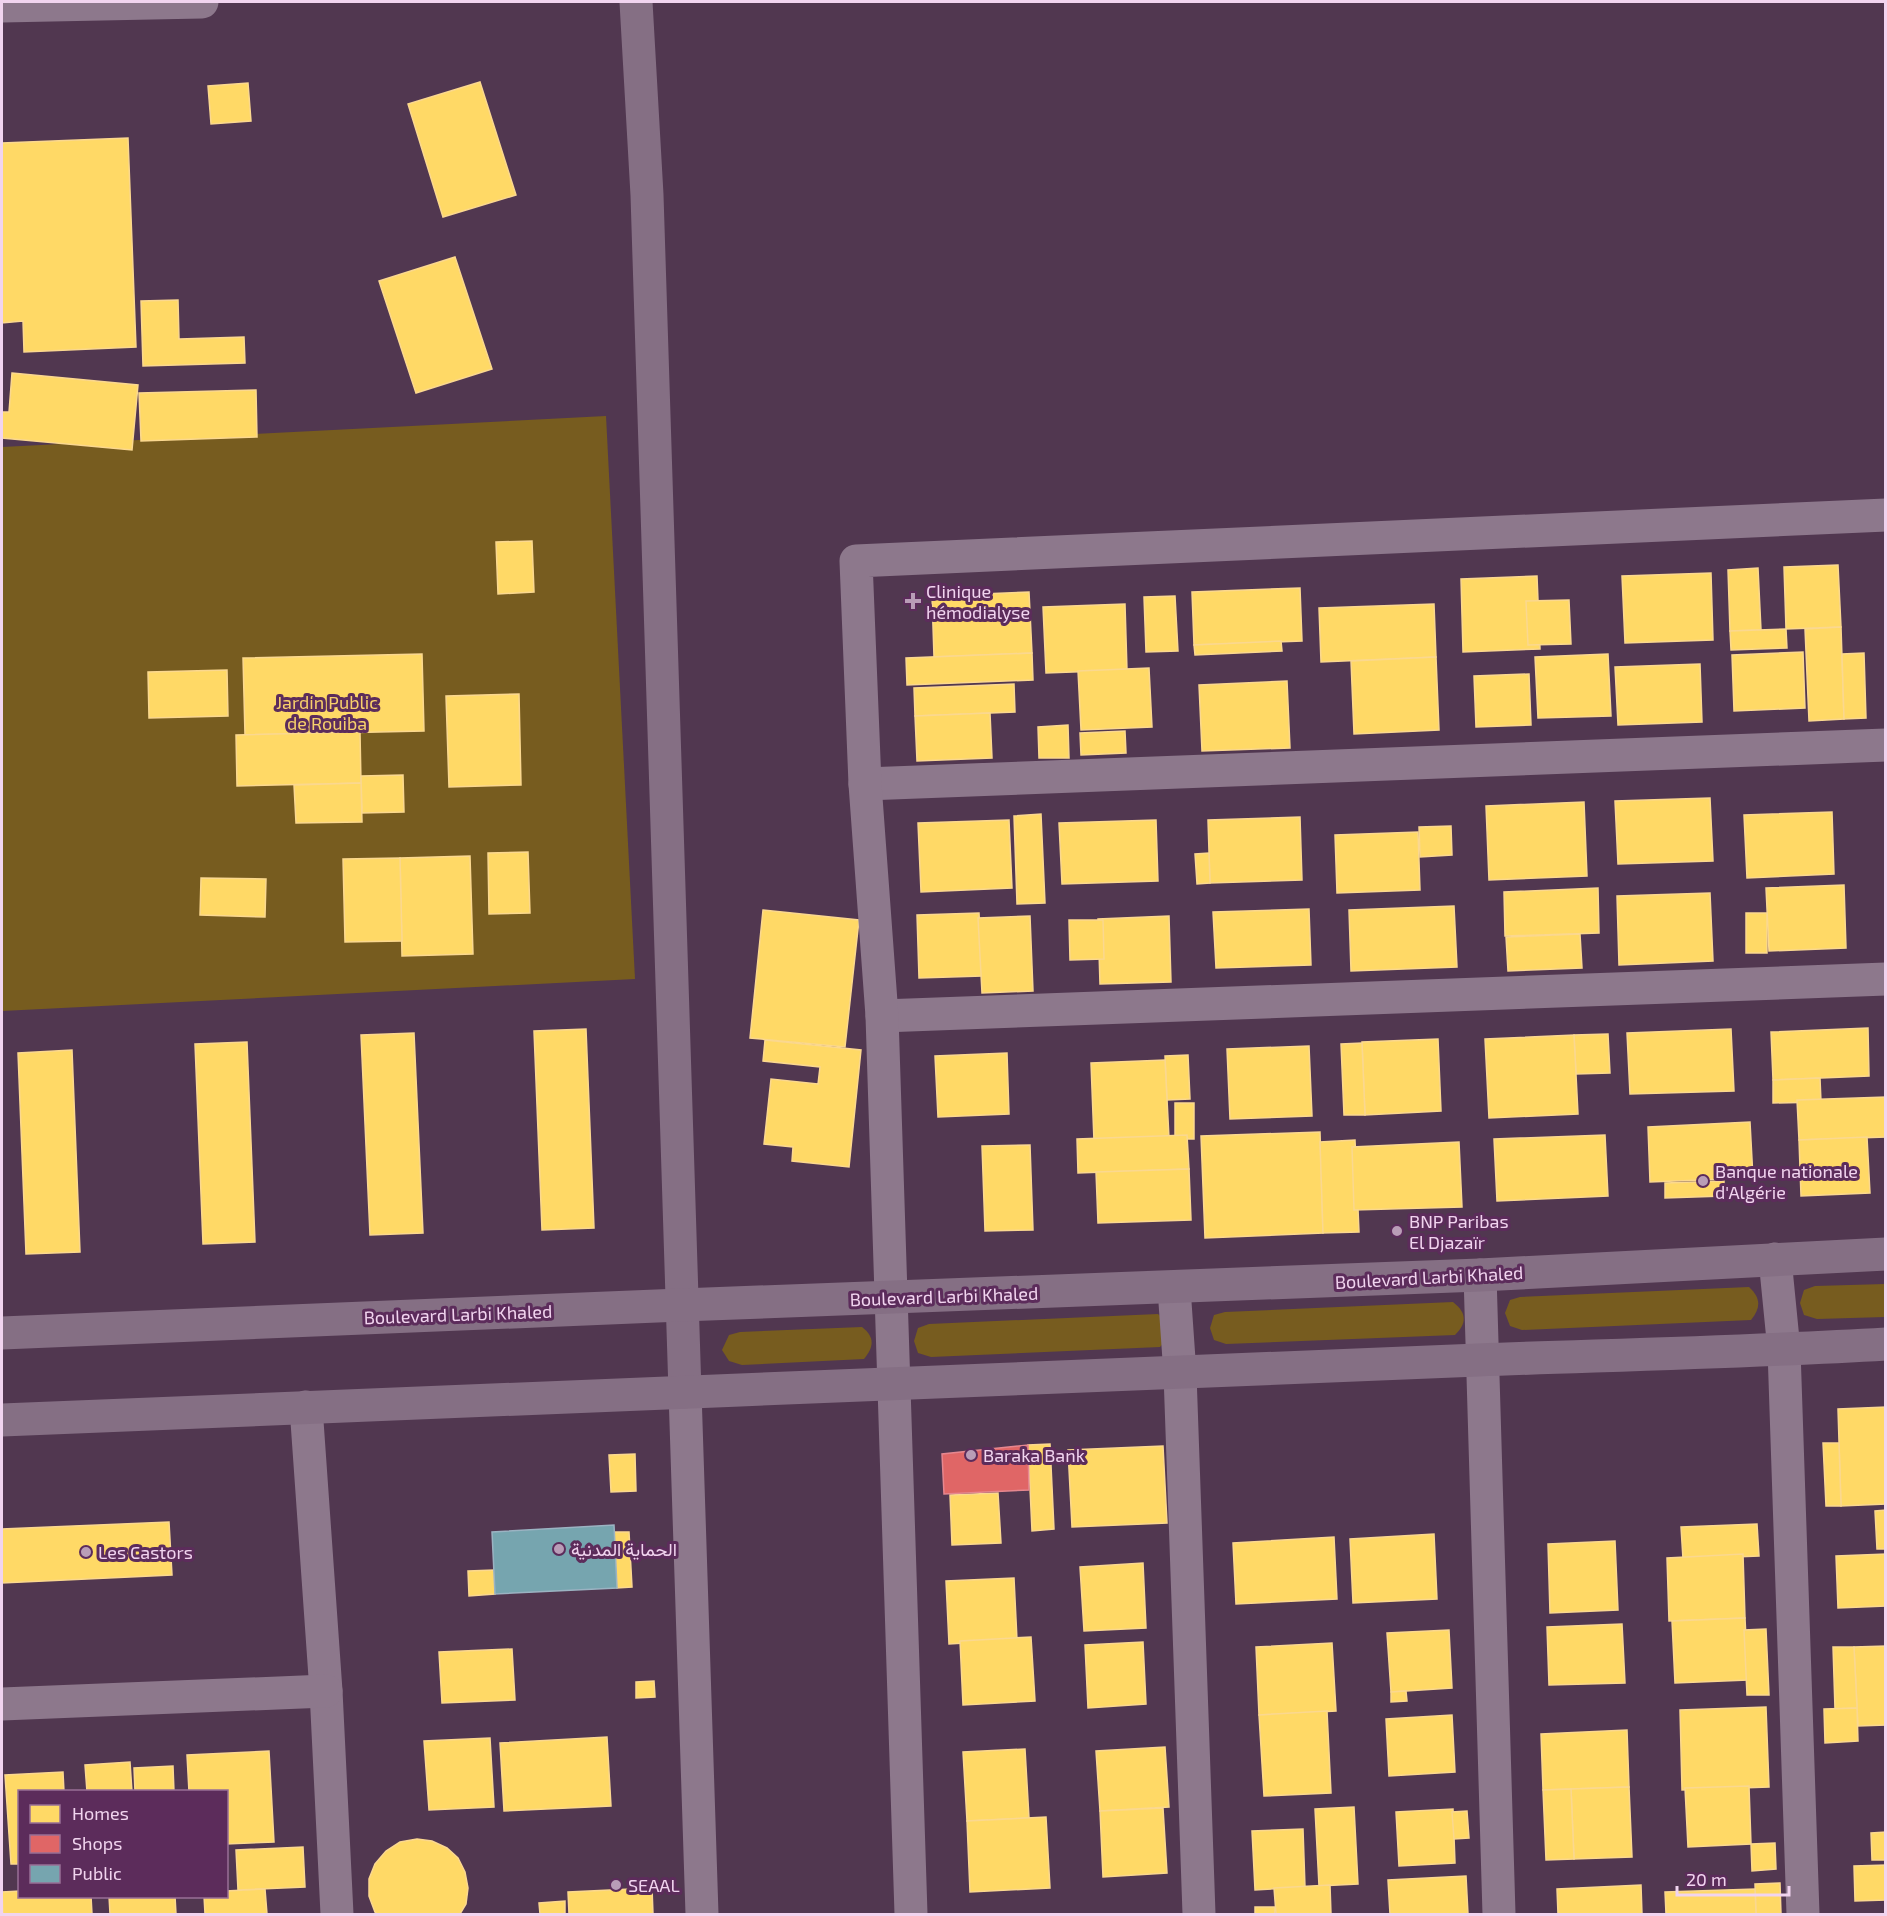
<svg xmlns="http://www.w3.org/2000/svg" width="1887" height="1916" font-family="'Exo 2',Vazirmatn,sans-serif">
  <rect width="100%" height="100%" fill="#513750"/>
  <g fill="#775c1f">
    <path d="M606,416L635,979L2,1011V447Z"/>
    <path d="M1885,1284V1317L1817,1319L1804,1315L1800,1303L1804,1290L1815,1286Z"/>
    <path d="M1749,1287C1761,1298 1761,1308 1751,1320L1522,1330L1510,1326L1505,1313L1510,1300L1520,1297Z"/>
    <path d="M1453,1302C1467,1313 1467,1323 1455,1335L1226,1344L1214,1340L1210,1328L1214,1315L1225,1312Z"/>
    <path d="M1158,1314L1166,1321V1340L1160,1347L931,1357L918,1353L914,1341L918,1328L929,1324Z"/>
    <path d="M862,1327C875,1337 874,1347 864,1359L742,1365L729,1361L722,1350L729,1335L740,1332Z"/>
  </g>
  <g fill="#ffd966" stroke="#fbd88f" stroke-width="1.5">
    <path d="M480,82L516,195L443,217L408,104Z"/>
    <path d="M248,83L251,121L211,124L208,86Z"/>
    <path d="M128,138L136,347L24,352L23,321L2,323V143Z"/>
    <path d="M455,257L492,369L416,393L379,281Z"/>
    <path d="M178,300L179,339L244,337L245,363L143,366L141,301Z"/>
    <path d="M12,373L138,385L132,450L2,438V412H9Z"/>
    <path d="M256,390L257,437L141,441L139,393Z"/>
    <path d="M532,541L534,592L498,594L496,542Z"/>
    <path d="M1838,565L1841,627L1786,629L1784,567Z"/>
    <path d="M1758,568L1761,630L1730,631L1728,570Z"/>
    <path d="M1711,573L1713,640L1625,643L1622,576Z"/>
    <path d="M1537,576L1540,649L1463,652L1461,579Z"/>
    <path d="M1300,588L1302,641L1194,645L1192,592Z"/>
    <path d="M1029,592L1032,653L934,657L932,596Z"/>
    <path d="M1175,596L1178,651L1146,652L1144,597Z"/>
    <path d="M1569,600L1571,644L1528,645L1526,601Z"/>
    <path d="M1125,604L1127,670L1046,673L1043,607Z"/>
    <path d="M1434,604L1436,657L1321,662L1319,608Z"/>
    <path d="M1841,627L1844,719L1809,721L1805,629Z"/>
    <path d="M1786,629L1787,648L1731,650L1730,631Z"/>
    <path d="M1281,641L1282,651L1195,655L1194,645Z"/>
    <path d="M1803,652L1805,708L1734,711L1732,655Z"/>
    <path d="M1032,653L1033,680L907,685L906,658Z"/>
    <path d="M1864,653L1866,718L1844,719L1842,654Z"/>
    <path d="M422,654L424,731L245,735L243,658Z"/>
    <path d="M1608,654L1611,716L1538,718L1535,657Z"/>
    <path d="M1436,657L1439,730L1354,734L1351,661Z"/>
    <path d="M1700,664L1702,722L1618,725L1615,667Z"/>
    <path d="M1149,668L1152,727L1081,730L1078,671Z"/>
    <path d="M227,670L228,716L149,718L148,672Z"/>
    <path d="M1529,674L1531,725L1476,727L1474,676Z"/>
    <path d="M1287,681L1290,748L1202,751L1199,685Z"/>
    <path d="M1014,684L1015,712L915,716L914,688Z"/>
    <path d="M519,694L521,785L449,787L446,696Z"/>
    <path d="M990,713L992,758L917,761L915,716Z"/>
    <path d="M1068,725L1069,758H1039L1038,727Z"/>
    <path d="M1125,731L1126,753L1081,755L1080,733Z"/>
    <path d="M360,732L361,783L237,786L236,735Z"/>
    <path d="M403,775L404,812L362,813L361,776Z"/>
    <path d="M361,783L362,822L296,823L294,785Z"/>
    <path d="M1710,798L1713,861L1618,864L1615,801Z"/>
    <path d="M1584,802L1587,876L1489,880L1486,806Z"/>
    <path d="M1832,812L1834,874L1747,878L1744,815Z"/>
    <path d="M1041,814L1045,903L1017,904L1014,816Z"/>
    <path d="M1300,817L1302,880L1210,883L1208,820Z"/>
    <path d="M1009,820L1012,888L921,892L918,823Z"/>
    <path d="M1156,820L1158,881L1062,884L1059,823Z"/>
    <path d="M1451,826L1452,855L1420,857L1419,827Z"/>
    <path d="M1418,832L1420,890L1337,893L1335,835Z"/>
    <path d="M528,852L530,913L489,914L488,853Z"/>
    <path d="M1209,853L1210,883L1197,884L1195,854Z"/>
    <path d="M470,856L473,954L402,956L400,858Z"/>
    <path d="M400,858L402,941L345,942L343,859Z"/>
    <path d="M201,878L266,879L265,917L200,915Z"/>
    <path d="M1844,885L1846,948L1769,951L1766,888Z"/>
    <path d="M1598,888L1599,933L1505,936L1504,892Z"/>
    <path d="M1710,893L1713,961L1619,965L1617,896Z"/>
    <path d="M1454,906L1457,967L1351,971L1349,910Z"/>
    <path d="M1309,909L1311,965L1216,968L1213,912Z"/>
    <path d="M763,910L859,920L845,1047L750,1038Z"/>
    <path d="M979,913L982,976L919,978L917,915Z"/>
    <rect x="1746" y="913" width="21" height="40"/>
    <path d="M1030,916L1033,991L982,993L978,918Z"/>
    <path d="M1169,916L1171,982L1100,984L1098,919Z"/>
    <path d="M1069,920H1103L1104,959L1070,960Z"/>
    <path d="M1580,934L1582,968L1508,971L1506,937Z"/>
    <path d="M1868,1028L1869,1076L1773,1080L1771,1032Z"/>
    <path d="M586,1029L594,1228L542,1230L534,1031Z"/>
    <path d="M1731,1029L1734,1091L1630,1094L1627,1033Z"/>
    <path d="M414,1033L423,1233L370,1235L361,1035Z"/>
    <path d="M1608,1034L1610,1073L1576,1074L1574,1035Z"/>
    <path d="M1574,1035L1578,1114L1489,1118L1485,1039Z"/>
    <path d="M1438,1039L1441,1111L1365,1115L1362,1042Z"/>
    <path d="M765,1040L861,1050L849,1167L792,1161L793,1147L764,1144L771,1079L818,1084L820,1067L763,1061Z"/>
    <path d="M247,1042L255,1242L203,1244L195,1044Z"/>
    <path d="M1362,1043L1365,1115H1344L1341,1044Z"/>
    <path d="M1309,1046L1312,1116L1230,1119L1227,1049Z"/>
    <path d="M72,1050L80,1252L26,1254L18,1053Z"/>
    <path d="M1007,1053L1009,1114L938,1117L935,1056Z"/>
    <path d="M1188,1055L1190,1099L1167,1100L1165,1056Z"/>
    <path d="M1165,1060L1169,1138L1094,1141L1091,1063Z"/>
    <path d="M1820,1078L1821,1102L1773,1103V1080Z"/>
    <path d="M1886,1097V1137L1799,1140L1797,1100Z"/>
    <rect x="1175" y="1103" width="19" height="36"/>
    <path d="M1750,1122L1753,1178L1650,1182L1648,1127Z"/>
    <path d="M1320,1132L1323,1233L1205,1238L1201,1136Z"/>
    <path d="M1187,1135L1189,1169L1078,1173L1077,1139Z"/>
    <path d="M1605,1135L1608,1196L1497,1201L1494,1139Z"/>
    <path d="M1867,1137L1870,1193L1801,1196L1799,1140Z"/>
    <path d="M1355,1140L1359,1232L1323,1233L1320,1142Z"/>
    <path d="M1459,1142L1462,1207L1354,1210L1352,1147Z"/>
    <path d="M1030,1145L1033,1230L985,1231L982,1146Z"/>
    <path d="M1189,1169L1191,1220L1098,1223L1096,1172Z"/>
    <path d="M1724,1181V1196L1665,1198V1183Z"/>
    <path d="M1886,1407V1504L1841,1506L1838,1409Z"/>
    <path d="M1823,1443H1839L1841,1506H1826Z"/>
    <path d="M1050,1444L1054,1529L1032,1531L1028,1445Z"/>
    <path d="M1163,1446L1167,1523L1072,1527L1068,1450Z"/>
    <path d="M635,1454L636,1491L611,1492L609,1455Z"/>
    <path d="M998,1493L1001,1543L952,1545L950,1495Z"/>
    <path d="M1886,1510V1549H1877L1875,1511Z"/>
    <path d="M169,1522L172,1575L2,1583V1529Z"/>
    <path d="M1757,1524L1759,1556L1683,1559L1681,1527Z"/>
    <path d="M614,1532H629L632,1587L617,1588Z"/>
    <path d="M1434,1534L1437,1599L1353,1603L1350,1539Z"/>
    <path d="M1334,1537L1337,1599L1236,1604L1233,1543Z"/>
    <path d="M1615,1541L1618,1610L1550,1613L1548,1544Z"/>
    <path d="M1743,1554L1745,1618L1669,1621L1667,1558Z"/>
    <path d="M1886,1554V1606L1838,1608L1836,1556Z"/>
    <path d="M1143,1563L1146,1628L1084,1631L1080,1567Z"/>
    <path d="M494,1570L495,1594L469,1596L468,1571Z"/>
    <path d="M1014,1578L1017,1640L949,1644L946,1581Z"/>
    <path d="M1745,1618L1748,1680L1675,1683L1672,1621Z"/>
    <path d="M1622,1624L1625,1683L1549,1685L1547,1627Z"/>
    <path d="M1766,1629L1769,1695H1747L1744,1630Z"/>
    <path d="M1449,1630L1452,1688L1391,1692L1387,1633Z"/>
    <path d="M1031,1637L1035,1701L963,1705L960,1641Z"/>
    <path d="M1143,1642L1146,1704L1088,1708L1085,1645Z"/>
    <path d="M1332,1643L1336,1711L1259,1715L1256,1647Z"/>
    <path d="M1886,1646V1725L1858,1726L1854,1647Z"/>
    <path d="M1833,1647H1854L1857,1708L1835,1709Z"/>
    <path d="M512,1649L515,1700L442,1703L439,1652Z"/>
    <path d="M654,1681L655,1697L636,1698V1682Z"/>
    <path d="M1406,1691L1407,1701L1391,1702V1692Z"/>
    <path d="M1766,1707L1769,1787L1682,1790L1680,1710Z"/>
    <path d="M1857,1708L1858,1741L1825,1743L1824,1709Z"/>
    <path d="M1327,1711L1331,1793L1264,1796L1259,1715Z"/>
    <path d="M1452,1715L1455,1772L1389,1776L1386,1719Z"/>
    <path d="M1627,1730L1629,1787L1543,1790L1541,1734Z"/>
    <path d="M607,1737L611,1806L504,1811L500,1743Z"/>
    <path d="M490,1738L494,1807L429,1810L424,1741Z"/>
    <path d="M1165,1747L1169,1807L1100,1811L1096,1751Z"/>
    <path d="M1025,1749L1029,1818L967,1821L963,1752Z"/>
    <path d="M269,1751L274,1842L226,1844V1792H189L187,1755Z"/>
    <path d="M130,1762L132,1792H87L85,1765Z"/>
    <path d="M173,1766L174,1792H135L134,1768Z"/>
    <path d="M63,1772L64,1792H20V1864H11L5,1775Z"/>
    <path d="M1749,1786L1751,1844L1688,1847L1685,1788Z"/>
    <path d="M1629,1787L1632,1857L1574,1859L1571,1789Z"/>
    <path d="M1571,1789L1574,1859L1546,1860L1543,1790Z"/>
    <path d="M1354,1807L1358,1884L1319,1886L1315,1809Z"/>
    <path d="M1163,1808L1167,1873L1103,1877L1100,1811Z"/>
    <path d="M1453,1809L1455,1863L1399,1866L1396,1812Z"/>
    <path d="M1467,1811L1469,1838L1454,1839L1452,1812Z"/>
    <path d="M1046,1817L1050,1888L970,1892L967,1821Z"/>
    <path d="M1303,1829L1305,1887L1255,1890L1252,1831Z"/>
    <path d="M1886,1832V1860H1872L1871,1833Z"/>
    <path d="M417,1839L432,1841L447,1848L458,1858L465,1872L468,1888L466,1904L460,1914H377L375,1912L369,1896V1879L375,1864L386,1851L400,1842Z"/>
    <path d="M1775,1843L1776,1869L1752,1871L1751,1844Z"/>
    <path d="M303,1847L305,1887L238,1890L236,1850Z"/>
    <path d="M1886,1865V1900L1855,1901L1854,1866Z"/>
    <path d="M1466,1876L1468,1914H1390L1388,1880Z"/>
    <path d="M1780,1883L1781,1914H1756L1755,1884Z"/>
    <path d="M1330,1885L1331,1914H1276L1274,1888Z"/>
    <path d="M1641,1885L1642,1914H1558L1557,1889Z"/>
    <path d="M652,1888L653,1914H569L568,1892Z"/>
    <path d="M265,1889L267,1914H205L204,1896H226V1891Z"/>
    <path d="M1755,1889L1756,1914H1666L1665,1892Z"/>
    <path d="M20,1891V1896H91L92,1914H3L2,1892Z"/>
    <path d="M109,1896H175L176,1914H110Z"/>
    <path d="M565,1901V1914H540L539,1903Z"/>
    <rect x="1255" y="1907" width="20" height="7"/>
  </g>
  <path fill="#e06666" stroke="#e5878f" stroke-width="1.5" d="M1028,1445L1029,1490L944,1494L942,1454Z"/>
  <path fill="#76a5af" stroke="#9bb3c2" stroke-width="1.5" d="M614,1525L617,1588L495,1594L492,1532Z"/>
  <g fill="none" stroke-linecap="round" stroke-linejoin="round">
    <g stroke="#8d788c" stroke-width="33">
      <path d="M2,6L202,2"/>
      <path d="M865,784L1886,745"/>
      <path d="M882,1016L1886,979"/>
      <path d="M1775,1259L1784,1350L1803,1914"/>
      <path d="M1480,1275L1499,1914"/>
      <path d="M1174,1288L1180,1374L1199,1914"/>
      <path d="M306,1407L326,1691L337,1914"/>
      <path d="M2,1704L326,1691"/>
      <path d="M911,1914L882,1016L865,784L856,561L1886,515"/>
    </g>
    <path stroke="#8d788c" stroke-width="33" d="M685,1392L702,1914"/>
    <g stroke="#856f84" stroke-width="33">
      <path d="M636,2L647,195L685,1392"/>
      <path d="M2,1333L681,1305L1480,1275L1886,1254"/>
      <path d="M2,1420C494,1399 986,1381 1478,1360C1614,1355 1750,1352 1886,1344"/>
    </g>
  </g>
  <g fill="#b99db7" stroke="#5c2c5b" stroke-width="2">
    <path d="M910 592h6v6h6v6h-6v6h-6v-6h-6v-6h6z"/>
    <circle cx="1703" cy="1181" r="6"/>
    <circle cx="1397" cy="1231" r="6"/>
    <circle cx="971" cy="1455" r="6"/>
    <circle cx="559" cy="1549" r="6"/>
    <circle cx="86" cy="1552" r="6"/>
    <circle cx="616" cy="1885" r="6"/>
  </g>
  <g text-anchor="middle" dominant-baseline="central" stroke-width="6" stroke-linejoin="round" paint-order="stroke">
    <g font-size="18" fill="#f1d4ef" stroke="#5c2c5b" text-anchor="start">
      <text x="926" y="591">Clinique<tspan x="926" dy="21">hémodialyse</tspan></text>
      <text x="1715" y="1171">Banque nationale<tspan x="1715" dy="21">d'Algérie</tspan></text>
      <text x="1409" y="1221">BNP Paribas<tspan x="1409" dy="21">El Djazaïr</tspan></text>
      <text x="983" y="1455">Baraka Bank</text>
      <text x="571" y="1549">الحماية المدنية</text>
      <text x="98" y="1552">Les Castors</text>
      <text x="628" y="1885">SEAAL</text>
    </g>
    <g font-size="18" fill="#f8d06b" stroke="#5c2c5b">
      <text x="327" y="702">Jardin Public<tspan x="327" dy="21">de Rouiba</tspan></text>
    </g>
    <g font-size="18" fill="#f1d4ef" stroke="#5c2c5b">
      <text transform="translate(1429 1277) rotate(-3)">Boulevard Larbi Khaled</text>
      <text transform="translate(944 1296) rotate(-2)">Boulevard Larbi Khaled</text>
      <text transform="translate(458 1314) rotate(-2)">Boulevard Larbi Khaled</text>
    </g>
  </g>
  <rect width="1887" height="1916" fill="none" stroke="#f1d4ef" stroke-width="6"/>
  <rect x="18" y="1790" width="210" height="108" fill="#5c2c5b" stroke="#986f96" stroke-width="1.5"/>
  <rect x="30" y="1805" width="30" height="18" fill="#ffd966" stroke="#986f96" stroke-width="1.5"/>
  <text x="72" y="1820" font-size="18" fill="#f1d4ef">Homes</text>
  <rect x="30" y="1835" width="30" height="18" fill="#e06666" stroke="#986f96" stroke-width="1.5"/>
  <text x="72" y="1850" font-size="18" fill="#f1d4ef">Shops</text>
  <rect x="30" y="1865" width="30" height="18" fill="#76a5af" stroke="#986f96" stroke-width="1.5"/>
  <text x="72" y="1880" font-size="18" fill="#f1d4ef">Public</text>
  <path d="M1677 1886v9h112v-9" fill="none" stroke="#f1d4ef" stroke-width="3"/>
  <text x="1686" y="1886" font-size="18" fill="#f1d4ef" stroke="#5c2c5b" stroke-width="4.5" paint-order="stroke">20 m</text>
</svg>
